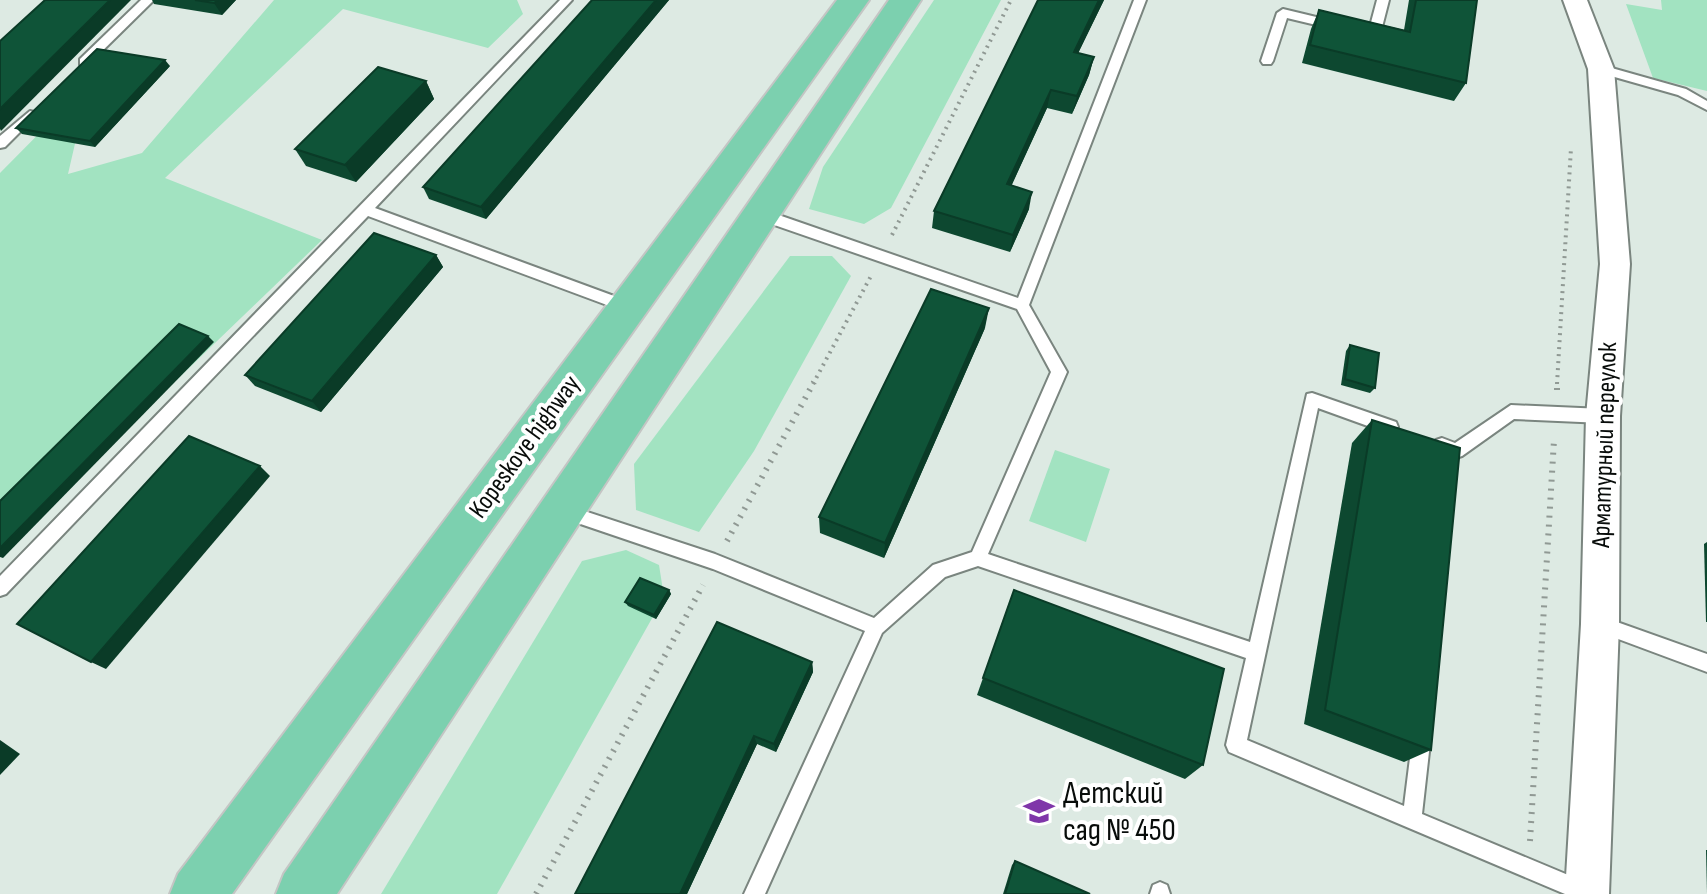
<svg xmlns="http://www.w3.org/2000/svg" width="1707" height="894" font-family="'Sofia Sans Condensed',sans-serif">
  <rect width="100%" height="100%" fill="#ddeae3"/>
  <g fill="#a2e3c1">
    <path d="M274,0H517L523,14L488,48L343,9L165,178L322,240L0,550V173L89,83L68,174L142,153Z"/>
    <path d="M934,0H1001L891,208L864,224L809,209L823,167Z"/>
    <path d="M1661,0H1707V91L1653,78L1626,4L1662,10Z"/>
    <path d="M790,256H832L851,276L754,451L699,532L636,510L634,464Z"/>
    <path d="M1055,450L1110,469L1086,542L1029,521Z"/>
    <path d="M626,550L659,565L664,597L497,894H381L582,561Z"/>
  </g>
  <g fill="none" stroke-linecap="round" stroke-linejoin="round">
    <g stroke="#7a857f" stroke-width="4">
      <g id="lane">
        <path d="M141,0H154L88,65H80V59Z"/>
        <path d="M560,0H572L375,208L633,303L635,307L633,311H623L368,216L6,594L0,596V576Z"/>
        <path d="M1134,0H1146L1029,305L1067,372L988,554L1250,642L1307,394L1312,393L1396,422L1398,427L1396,432L1390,434L1318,408L1247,740L1404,806L1413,734L1415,727L1422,725L1429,727L1431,734L1422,814L1592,885L1594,894H1565L1229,752L1226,745L1246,658L978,566L945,577L882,633L765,894H744L865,631L713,569L557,516L555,511L557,506L563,504L715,554L874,618L933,565L972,552L1051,372L1017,309L757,219L755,215L757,211H767L1018,298Z"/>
        <path d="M1377,0H1389L1380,35L1374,39L1360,36V30H1369Z"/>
        <path d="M1283,9L1337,22L1339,25L1333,29L1287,18L1273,61L1271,64H1263L1261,61L1277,13Z"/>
        <path d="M1601,65L1686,89L1707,101V110L1678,95L1597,72V66Z"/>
        <path d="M30,111L34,112V118L5,147L0,148V136Z"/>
        <path d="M1511,405L1603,409L1609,411L1611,416L1609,421L1603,423L1514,419L1462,456L1456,458L1436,450L1434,445L1436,440L1442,438L1455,443Z"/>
        <path d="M1600,616L1707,654V672L1594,630L1591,624L1594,618Z"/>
        <path d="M1160,882L1167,885L1170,894H1150L1153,885Z"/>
      </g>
    </g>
    <g stroke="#7a857f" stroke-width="4">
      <path id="street" d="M1563,0H1587L1614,69L1630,264L1620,416L1619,624L1609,894H1565L1581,624L1586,416L1600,264L1588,69Z"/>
    </g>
    <g stroke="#c4c5c4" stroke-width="4">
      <g id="primary">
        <path d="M837,0H869L232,894H170L178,874Z"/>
        <path d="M889,0H921L337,894H276L284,874Z"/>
      </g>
    </g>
    <g stroke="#909994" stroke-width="4" stroke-dasharray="2 5" stroke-linecap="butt">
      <path d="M892,235L1011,0"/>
      <path d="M813,384L871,276"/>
      <path d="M1557,384L1571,148"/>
    </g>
    <g stroke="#909994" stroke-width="6" stroke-dasharray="2 7" stroke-linecap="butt">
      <path d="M1557,390V382"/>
      <path d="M727,541L814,382"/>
      <path d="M1530,841L1554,440"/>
      <path d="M536,894L703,585"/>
    </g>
    <use href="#lane" fill="#fff" fill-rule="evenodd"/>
    <use href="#street" fill="#fff" fill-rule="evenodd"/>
    <use href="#primary" fill="#7cd0af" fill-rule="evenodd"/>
  </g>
  <g fill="#0d4830">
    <path d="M152,0H236L222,15L154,4Z"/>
    <path d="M592,0H669L486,219L429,199L423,187Z"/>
    <path d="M1038,0H1104L1078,53L1094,57L1089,75L1072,114L1047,108L1011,186L1029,209L1010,252L932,228L934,211Z"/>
    <path d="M1409,0H1477L1466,83L1454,101L1302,63L1311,29L1319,10L1404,30Z"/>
    <path d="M170,66L95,147L22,134L16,128Z"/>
    <path d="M426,81L434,99L356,182L306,166L295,149Z"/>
    <path d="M436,255L443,267L321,412L255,386L245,375Z"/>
    <path d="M985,328L884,558L820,533L819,517Z"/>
    <path d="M1350,345L1375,388L1370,393L1341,385L1346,351Z"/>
    <path d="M1372,420L1431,750L1404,762L1304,724L1352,443Z"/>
    <path d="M1707,542V622H1706L1704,544Z"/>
    <path d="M669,590L671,594L656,619L628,606L625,602Z"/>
    <path d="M1014,590L1203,765L1185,779L977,695Z"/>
    <path d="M812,662L813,672L776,752L757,744L687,894H575Z"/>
    <path d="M1706,850H1707V894Z"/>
    <path d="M1015,861L1090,894H1003L1012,865Z"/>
  </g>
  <g fill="#0a3b27">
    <path d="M110,0H131L1,131L0,129V109Z"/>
    <path d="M218,0H236L222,15L214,3Z"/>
    <path d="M656,0H669L486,219L481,207Z"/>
    <path d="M1099,0H1104L1070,70L1074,52Z"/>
    <path d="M1094,57L1089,75L1072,114L1077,96Z"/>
    <path d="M165,60L170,66L95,147L90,141Z"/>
    <path d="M426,81L434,99L356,182L345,165Z"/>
    <path d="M1051,90L1047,108L1004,202L1007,184Z"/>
    <path d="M1032,192L1029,209L1010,252L1013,235Z"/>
    <path d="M436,255L443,267L321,412L312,401Z"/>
    <path d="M989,308L985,328L884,558L885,543Z"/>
    <path d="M208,336L214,342L3,558L0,557V548Z"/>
    <path d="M260,466L270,476L106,669L91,662Z"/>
    <path d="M669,590L671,594L656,619L654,615Z"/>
    <path d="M812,662L813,672L776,752L774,744Z"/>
    <path d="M754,736L757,744L687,894H680Z"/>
    <path d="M0,740L20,754L0,775Z"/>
  </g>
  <g fill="#0f5438" stroke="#0a3b27" stroke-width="2">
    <path d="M45,0H110L0,109V41Z"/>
    <path d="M195,0H218L214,3Z"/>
    <path d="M592,0H656L481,207L423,187Z"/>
    <path d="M1038,0H1099L1074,52L1094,57L1077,96L1051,90L1007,184L1032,192L1013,235L934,211Z"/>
    <path d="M1416,0H1477L1466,83L1310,45L1319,10L1410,32Z"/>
    <path d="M97,49L165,60L90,141L16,128Z"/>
    <path d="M378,67L426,81L345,165L295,149Z"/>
    <path d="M374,233L436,255L312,401L245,375Z"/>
    <path d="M931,289L989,308L885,543L819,517Z"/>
    <path d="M179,324L208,336L0,548V501Z"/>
    <path d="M1350,345L1379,353L1375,388L1345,379Z"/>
    <path d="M1372,420L1460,448L1431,750L1325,710Z"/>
    <path d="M189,436L260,466L91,662L17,624Z"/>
    <path d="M640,578L669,590L654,615L625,602Z"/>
    <path d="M1014,590L1224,669L1203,765L983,678Z"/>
    <path d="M717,622L812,662L774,744L754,736L680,894H575Z"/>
    <path d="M1015,861L1090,894H1005Z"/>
  </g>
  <defs>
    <g id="school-bare" transform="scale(2.4)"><path d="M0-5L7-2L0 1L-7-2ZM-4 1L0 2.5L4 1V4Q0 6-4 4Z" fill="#7f36a9" stroke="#fff" stroke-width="2.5" paint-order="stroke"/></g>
  </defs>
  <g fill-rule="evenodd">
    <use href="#school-bare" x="1039" y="811"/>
  </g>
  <g text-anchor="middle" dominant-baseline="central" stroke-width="8" stroke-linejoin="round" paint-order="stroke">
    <g font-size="26" fill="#080c0a" stroke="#fff">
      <text transform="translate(1605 445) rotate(-88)">Арматурный переулок</text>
      <text transform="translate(525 447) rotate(-54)">Kopeskoye highway</text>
    </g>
    <g font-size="32" fill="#080c0a" stroke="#fff" text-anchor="start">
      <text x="1063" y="793">Детский<tspan x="1063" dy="37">сад № 450</tspan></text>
    </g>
  </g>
</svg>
